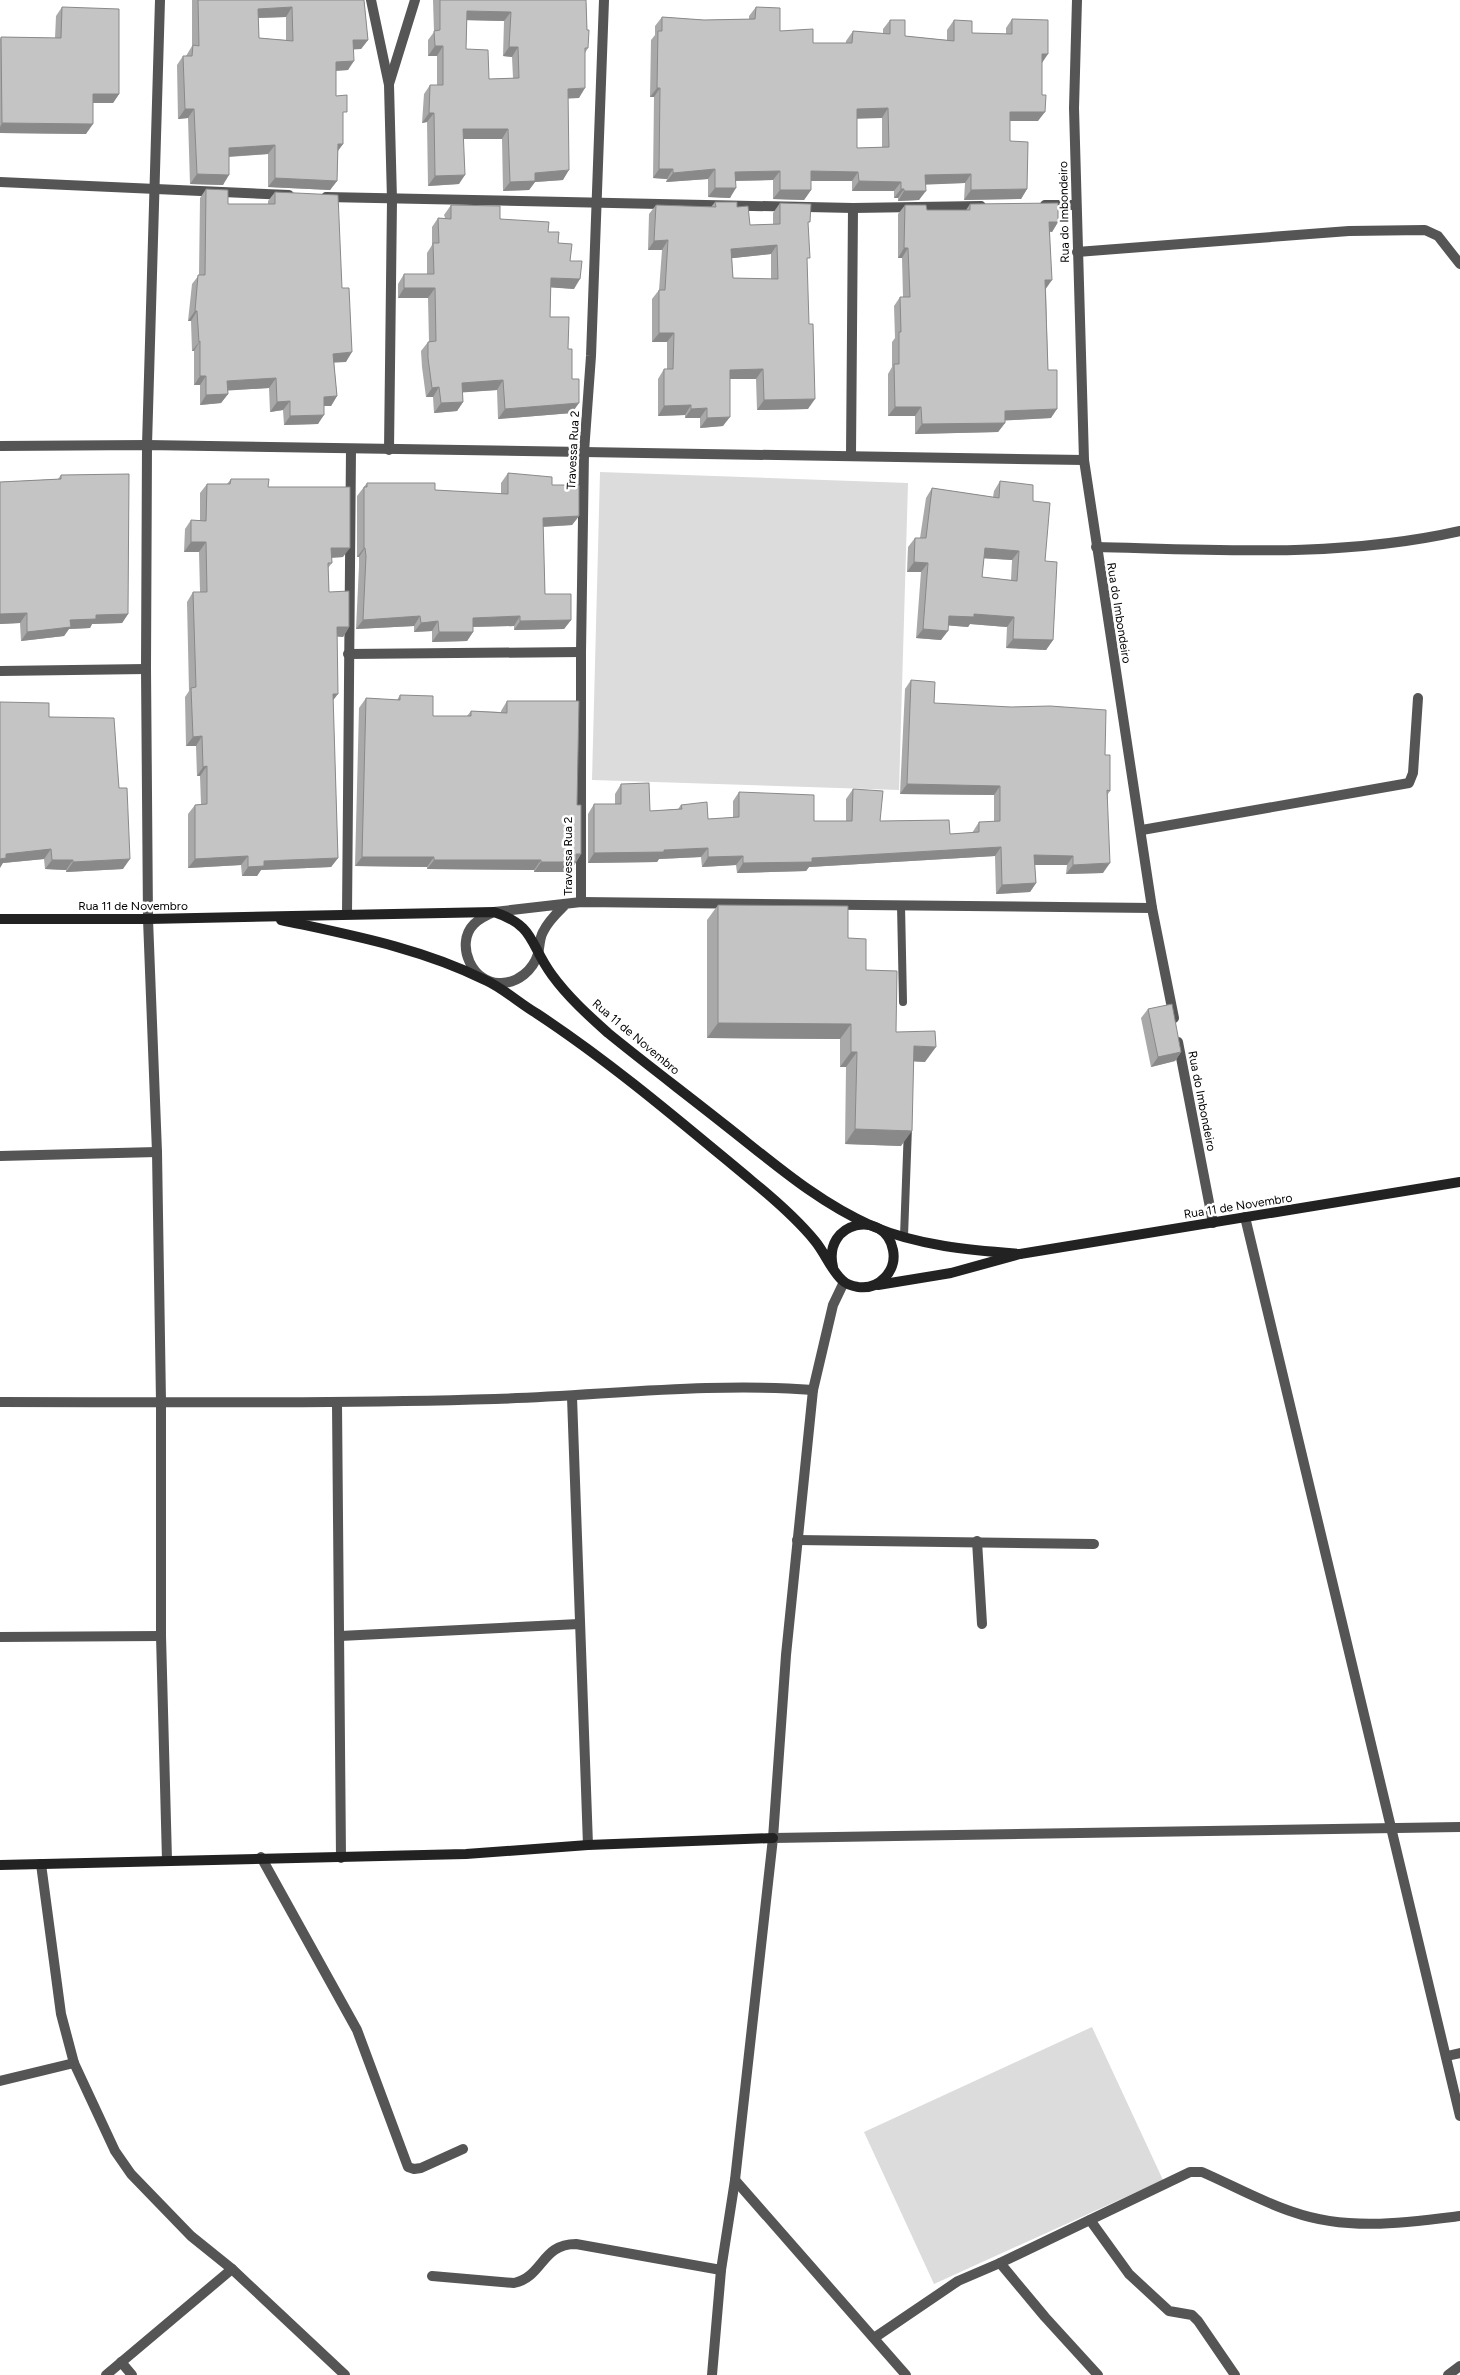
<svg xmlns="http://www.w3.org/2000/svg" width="1460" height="2375" font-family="Figtree,sans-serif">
  <rect width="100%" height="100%" fill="#fff"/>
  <g fill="#dcdcdc">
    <path d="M600,472L908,483L899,790L592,780Z"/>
    <path d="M1092,2027L1163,2180L934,2284L864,2132Z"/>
  </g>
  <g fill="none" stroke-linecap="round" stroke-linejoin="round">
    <g stroke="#555" stroke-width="8">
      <path d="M901,905L903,1002"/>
      <path d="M904,1236L908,1127"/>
    </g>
    <g stroke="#555" stroke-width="10">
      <path d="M160,0L147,445L146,669L148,919L157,1152L161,1402V1636L167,1860"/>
      <path d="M371,0L389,85L392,200L389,450"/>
      <path d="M1077,0L1074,108L1084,460L1152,908L1174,1018"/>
      <path d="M389,84L415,0"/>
      <path d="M0,182L289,195"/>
      <path d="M326,197L853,208L981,206"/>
      <path d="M1045,205H1076"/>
      <path d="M1077,252L1349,231L1425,230L1438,236L1460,264"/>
      <path d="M0,446L147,445L1084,460"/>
      <path d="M851,455L853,208"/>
      <path d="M1096,547C1218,550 1341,558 1460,531"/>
      <path d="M348,654L581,652"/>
      <path d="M0,671L146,669"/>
      <path d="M1142,830L1409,783L1413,773L1418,698"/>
      <path d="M581,902V652L584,452L591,356L604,0"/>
      <path d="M565,905C557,913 548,921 543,932C539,939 540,947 538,954C533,970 518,983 501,983C473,985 454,944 474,924C480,918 487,915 494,912L581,902L1152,908"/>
      <path d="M347,914L351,449"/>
      <path d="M1178,1042L1213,1223"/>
      <path d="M0,1156L157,1152"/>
      <path d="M1245,1217L1460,2116"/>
      <path d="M572,1397L588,1845"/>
      <path d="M0,1402C165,1402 330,1404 495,1399C600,1396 707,1382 813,1390"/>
      <path d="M337,1404L341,1858"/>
      <path d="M797,1540L1094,1544"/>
      <path d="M977,1541L982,1624"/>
      <path d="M340,1636L579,1624"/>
      <path d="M0,1637L161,1636"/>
      <path d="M773,1838L1460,1827"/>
      <path d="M261,1857L357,2030L408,2167L414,2169L421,2168L463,2149"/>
      <path d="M41,1864L61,2014L74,2063L115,2151L131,2174L191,2236L232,2269L345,2375"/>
      <path d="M1447,2056L1460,2053"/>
      <path d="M0,2081L74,2063"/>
      <path d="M735,2180L906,2375"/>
      <path d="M1090,2220L1129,2274L1169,2311L1192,2315L1198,2321L1235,2375"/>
      <path d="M1000,2263L1045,2317L1098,2375"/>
      <path d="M432,2276L514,2283C544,2276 541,2244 576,2244L721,2270"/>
      <path d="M874,2338L958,2281L1000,2263L1190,2172H1202C1232,2185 1262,2202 1293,2212C1347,2231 1404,2223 1460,2216"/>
      <path d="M121,2362L132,2375"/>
      <path d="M106,2375L232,2269"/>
      <path d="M712,2375L721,2270L735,2180L773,1838L786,1655L813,1390L833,1305L844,1282"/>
      <path d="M1448,2375L1460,2366"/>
    </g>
    <g stroke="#222" stroke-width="10">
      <path d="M0,919H148L494,912C536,926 529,944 552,975C568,997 588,1015 608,1033C646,1064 686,1094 725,1125C771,1161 817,1202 872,1226C919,1246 970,1250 1020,1254"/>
      <path d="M281,920C350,935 421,948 485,980C503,988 519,1003 536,1013C612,1063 682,1123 752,1181C774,1199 797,1219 815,1241C825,1253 831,1270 842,1280C846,1284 852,1286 858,1287C879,1290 897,1271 893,1250C885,1208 822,1221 833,1267"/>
      <path d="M878,1285L951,1273L1020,1254L1460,1182"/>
      <path d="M0,1865L466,1854L588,1845L773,1838"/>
    </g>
  </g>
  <g fill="#a9a9a9" fill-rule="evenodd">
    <path d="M192,0H364L368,40L361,49H354L348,70L336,71V96L343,118V144L338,151L337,181L330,190L268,187V154L229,157L223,185L190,184L188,118L178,119L177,65L183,56H186L192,46ZM286,17V40L259,38L258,18Z"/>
    <path d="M433,0H586L587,30L588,48L585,53L579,98H568L563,180L535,182L529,190L503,191L502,139H464L459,184L428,186L427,122L422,123L424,94L430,85H437V56H428V40L434,32ZM467,20L504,21L503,56L512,57L513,78L489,79L466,49Z"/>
    <path d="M62,7L119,94L113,103H93L86,134L0,133V39L1,37L55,38L56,16Z"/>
    <path d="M756,7L780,31L813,43H846V41L853,31L883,34V29L890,20L905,36L947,40V30L954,20L972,33L1006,34V28L1012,19L1042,63L1038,121H1010V141L1027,189L1021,199L964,200L965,183L925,184L919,200L898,201V198H894V191H852V181H811V190L804,200L773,199V180L736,181L730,198L708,197V179L666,182L667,179L653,178L654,97H650L651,40L655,35V26L662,17L704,20L749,19V16ZM857,118H882V147L857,148Z"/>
    <path d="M206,189L228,204H268V201L275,192L346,362H334L337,396L331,406H324L318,424L284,425L283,410L270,412L269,388L228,390V394L221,403L200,405V385H194V351H192L191,321H188L192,284L199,275L200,198Z"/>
    <path d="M715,202L737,207L750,225L773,224V213L780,203L808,225L807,262L808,409L757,410L756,379H730L723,426L700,428V418H685V415L658,416V379L664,369H667V342H652V299L659,290L662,250H648L649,214L656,205L711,207ZM771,254V279L733,278L732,258Z"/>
    <path d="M970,204L1058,222L1052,232L1050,231L1046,289L1048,370L1051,418L1005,420V423L998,432L915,434V416H888V374L892,367V342L895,338L894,306L900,297H903L902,258H898V214L905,205L927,210H966Z"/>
    <path d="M451,205L548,232L558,243L570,261L574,289L551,287L550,317L568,349L572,413L498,419L497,390L463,392V402L457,411L434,413L433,397H426L422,367L421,351L428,342H429L428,298H398V284L404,274H427V253L432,245V227L438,218H445L444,215Z"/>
    <path d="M508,473L552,485L579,516L572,525L543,527L545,594L571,620L564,629L514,630V626L473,627V632L467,641L432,642V631L414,632V626L356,629L359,566V557H357V496L367,483L435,490L501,494V483Z"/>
    <path d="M61,475L128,614L122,623L92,624L90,628L69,629L64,636L21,641L20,623L0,624V482L58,479Z"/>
    <path d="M231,479L268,487L343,557L331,558L332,563L328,568L329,592L349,627L343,637L337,636L333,700L338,858L331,867L261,870L257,876H242L241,865L188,868V814L195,805L201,804L200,776H197L196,746H186L185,697L189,691L187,602L193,592H200L199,552H184L185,529L191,520H200V493L207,484H227Z"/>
    <path d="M1000,481L1033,501L1045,561L1053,640L1046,650L1006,648L1007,627L970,624L968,627L948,625L941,640L916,638L921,572H907L908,547L915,538H920L926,498L932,488L993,497L994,491ZM984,558L1012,560L1011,580L982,577Z"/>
    <path d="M911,680L934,703L1105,755L1110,791L1108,794L1103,873L1066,874L1067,865H1035L1036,883L1030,892L996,894L995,856L809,867L806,871L737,873L736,865L702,867L701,857L659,859L657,862L588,863V814L594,804H615V794L621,784L650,811L678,809L681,805L708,819L733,818V801L739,792L814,821H846V799L853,789L880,821L950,834L972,833L979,822H994V795L900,794L905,689Z"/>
    <path d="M400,695L433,716H467L471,711L501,712V711L507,701L577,805L581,854L570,872H534V870L427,869V867L355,866L359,708L366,698L397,700Z"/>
    <path d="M49,717L123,869L66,872V870L45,869L44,859L3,863Z"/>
    <path d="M718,905L848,938L866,970L896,1032L925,1062L914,1061L901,1146L845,1144L846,1067H840V1039L707,1038V920Z"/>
    <path d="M1148,1009L1181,1052L1175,1061L1151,1067L1141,1018Z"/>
  </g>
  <g fill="#898989">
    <path d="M292,7L286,17L252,18L258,9Z"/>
    <path d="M467,11L511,12L504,21L460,20Z"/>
    <path d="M353,40H368L361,49L346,50Z"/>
    <path d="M435,46H443L437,56H428Z"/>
    <path d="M509,47H518L512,57L503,56Z"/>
    <path d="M1042,54H1048L1042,63Z"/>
    <path d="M354,61L348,70L329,71L336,62Z"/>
    <path d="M585,88L579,98L561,99L568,89Z"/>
    <path d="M657,88H660L654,97H650Z"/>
    <path d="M93,94H119L113,103H86Z"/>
    <path d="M888,108L882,118L850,119L857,109Z"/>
    <path d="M185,109H194L188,118L178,119Z"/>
    <path d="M1010,112H1045L1038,121H1003Z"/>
    <path d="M429,113H434L427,122L422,123Z"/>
    <path d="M2,123L93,124L86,134L0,133V127Z"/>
    <path d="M463,129H508L502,139H457Z"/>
    <path d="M338,144H343L336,153Z"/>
    <path d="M275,145L268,154L222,157L229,148Z"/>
    <path d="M659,169H673L667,179L653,178Z"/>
    <path d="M715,169L708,179L666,182L673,173Z"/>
    <path d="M569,170L563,180L535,182L529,190L503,191L510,182L535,173Z"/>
    <path d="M780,171L773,180L729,181L735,172Z"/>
    <path d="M811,171L858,172L852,181H804Z"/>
    <path d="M197,174L229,175L223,185L190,184Z"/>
    <path d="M971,174L965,183L918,185L925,175Z"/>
    <path d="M465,175L459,184L428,186L435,176Z"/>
    <path d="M275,178L337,181L330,190L268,187Z"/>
    <path d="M859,181L901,182L894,191H852Z"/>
    <path d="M715,188H736L730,198L708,197Z"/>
    <path d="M901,189H904L898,198H894Z"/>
    <path d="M1027,189L1021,199L964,200L971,190Z"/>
    <path d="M780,190H811L804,200L773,199Z"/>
    <path d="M904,191H926L919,200L898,201Z"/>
    <path d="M1049,222H1058L1052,232L1043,231Z"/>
    <path d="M668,240L662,250H648L654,241Z"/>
    <path d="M777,245L771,254L725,259L731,249Z"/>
    <path d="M904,248H908L902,258H898Z"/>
    <path d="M551,278L580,279L574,289L544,287Z"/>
    <path d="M1045,280H1052L1045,290Z"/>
    <path d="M404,288H435L428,298H398Z"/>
    <path d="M195,311H197L191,321H188Z"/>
    <path d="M659,333H674L667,342H652Z"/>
    <path d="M200,341L194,351H192L199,342Z"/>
    <path d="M352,352L346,362L327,363L333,354Z"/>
    <path d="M763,369L756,379H723L730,370Z"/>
    <path d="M200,376H206L200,385H194Z"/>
    <path d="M276,378L269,388L221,391L227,381Z"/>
    <path d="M503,380L497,390L455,393L462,383Z"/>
    <path d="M439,387L433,397H426L432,388Z"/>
    <path d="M228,394L221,403L200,405L206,395Z"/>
    <path d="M337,396L331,406H317L324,397Z"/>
    <path d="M815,399L808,409L757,410L764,400Z"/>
    <path d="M290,401L283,410L270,412L277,402Z"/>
    <path d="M463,402L457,411L434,413L441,403Z"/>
    <path d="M579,403L572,413L498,419L505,409Z"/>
    <path d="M691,405L685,415L658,416L664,406Z"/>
    <path d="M895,407H921L915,416H888Z"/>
    <path d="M707,408L700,418H685L691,409Z"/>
    <path d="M1057,409L1051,418L998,421L1005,411Z"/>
    <path d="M324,415L318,424L284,425L290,416Z"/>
    <path d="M730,417L723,426L700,428L707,418Z"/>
    <path d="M1005,423L998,432L915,434L922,424Z"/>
    <path d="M579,516L572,525L536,527L543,518Z"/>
    <path d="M191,542H206L199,552H184Z"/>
    <path d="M331,548H350L343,557L324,558Z"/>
    <path d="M364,548H365L359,557H357Z"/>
    <path d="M985,548L1019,551L1012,560L978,558Z"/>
    <path d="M914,562L928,563L921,572H907Z"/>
    <path d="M27,613L20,623L0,624V614Z"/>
    <path d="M128,614L122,623L92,624L90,628L69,629L64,636L21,641L27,632L70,620L96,615Z"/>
    <path d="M974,614L1014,617L1007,627L970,624L968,627L942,625L949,616Z"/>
    <path d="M420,616L414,626L356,629L363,620Z"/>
    <path d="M520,616L514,626L466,627L473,618Z"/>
    <path d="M571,620L564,629L514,630L520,621Z"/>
    <path d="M438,621L432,631L414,632L421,623Z"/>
    <path d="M337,627H349L343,637L330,636Z"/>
    <path d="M923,629L948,631L941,640L916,638Z"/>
    <path d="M439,632H473L467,641L432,642Z"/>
    <path d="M1013,639L1053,640L1046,650L1006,648Z"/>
    <path d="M333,694H338L331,703Z"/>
    <path d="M202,736L196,746H186L193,737Z"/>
    <path d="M207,766L200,776H197L203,767Z"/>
    <path d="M907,784L1000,786L994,795L900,794Z"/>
    <path d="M1001,847L995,856L809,867L806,871L737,873L743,863L812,858Z"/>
    <path d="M708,848L701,857L659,859L657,862L588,863L594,853Z"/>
    <path d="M51,849L44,859L3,863L0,868V859L6,854Z"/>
    <path d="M576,854H581L575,862H576L570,872H534L541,862Z"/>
    <path d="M1034,855L1073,856L1067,865H1028Z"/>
    <path d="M248,856L241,865L188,868L195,859Z"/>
    <path d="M743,856L736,865L702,867L708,857Z"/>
    <path d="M362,857H434L427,867L355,866Z"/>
    <path d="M338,858L331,867L261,870L257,876H242L248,867L264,861Z"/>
    <path d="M130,859L123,869L66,872L73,862Z"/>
    <path d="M52,860H73L66,870L45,869Z"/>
    <path d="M434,860H541L534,870L427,869Z"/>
    <path d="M1110,863L1103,873L1066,874L1073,865Z"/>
    <path d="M1036,883L1030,892L996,894L1002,885Z"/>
    <path d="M718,1023L851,1024L840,1039L707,1038Z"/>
    <path d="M914,1046L936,1047L925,1062L904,1061Z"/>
    <path d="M851,1052H857L846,1067H840Z"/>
    <path d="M1181,1052L1175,1061L1151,1067L1158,1057Z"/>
    <path d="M855,1129L912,1131L901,1146L845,1144Z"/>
  </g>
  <g fill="#c4c4c4" stroke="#898989" fill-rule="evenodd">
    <path d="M198,0H364L368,40H353L354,61L336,62V96L347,95V112H343V144H338L337,181L275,178V145L229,148V175L197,174L194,109H185L183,56H192L193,45L199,46ZM292,7L293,41L259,38L258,9Z"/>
    <path d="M440,0H586L587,30H589L588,48H585V88L568,89L569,170L535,173V181L510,182L508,129H463L465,175L435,176L434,113H429L430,85H443V46H435L434,31L440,30ZM467,11L511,12L509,47H518L519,78L489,79L488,50L466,49Z"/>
    <path d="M62,7L119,9V94H93V124L2,123L1,37L61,38Z"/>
    <path d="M756,7L780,8V31L813,29V43H852L853,31L890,34V20H905V36L954,41V20L972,21V33L1012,34V19L1048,20V54H1042V95H1046L1045,112H1010V141L1028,142L1027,189L971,190V174L925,175L926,191H904V189H901V182L859,181L858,172L811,171V190H780V171L735,172L736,188H715V169L673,173V169H659L660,88H657L658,31H662V17L704,20L755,19ZM888,108L889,147L857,148V109Z"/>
    <path d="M206,189L228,190V204H275V192L338,195L342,288H349L352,352L333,354L337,396L324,397V415L290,416V401L277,402L276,378L227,381L228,394L206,395V376H200V341L199,342L197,311H195L198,275H205Z"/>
    <path d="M715,202H737V207L748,206L750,225L780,224V203L811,204L810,222H808L810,258H807L809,324H813L815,399L764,400L763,369L730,370V417L707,418V408L691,409V405L664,406V369H673L674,333H659V290H665L668,240L654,241L656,205L716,207ZM777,245L778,279L733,278L731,249Z"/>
    <path d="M1058,203V222H1049L1052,280H1045L1048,370H1057V409L1005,411V423L922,424L921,407H895L894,364H899V332H901L900,297H910L908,248H904L905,205H926L927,210H970V204Z"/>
    <path d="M451,205L500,206V219L549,222L548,232H559L558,243L572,244L570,261H582L580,279L551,278L550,317H569L568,349H572V379H579V403L505,409L503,380L462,383L463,402L441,403L439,387L432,388L428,358V342L436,341L435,288H404V274H434L433,243H439L438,218L451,219Z"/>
    <path d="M508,473L552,477V485H579V516L543,518L545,594H571V620L520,621V616L473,618V632H439L438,621L421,623L420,616L363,620L366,556L365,548H364V487H367V483H435V490L508,494Z"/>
    <path d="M129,474L128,614L96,615V619L70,620L71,627L27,632V613L0,614V482L61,479V475Z"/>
    <path d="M231,479H269L268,487H350V548H331L332,563H328L329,592L349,591V627H337L338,694H333L338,858L264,861V866L248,867V856L195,859V805L207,804V766L203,767L202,736L193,737L191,688L196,687L193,592H207L206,542H191V520L206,521L207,484H230Z"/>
    <path d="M1000,481L1033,485V501L1050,503L1045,561L1057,562L1053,640L1013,639L1014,617L974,614V617L949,616L948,631L923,629L928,563L914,562L915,538H926L932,488L999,498ZM985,548L1019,551L1017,581L982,577Z"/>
    <path d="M911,680L935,682L934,703L1011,707L1050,706L1106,710L1105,755H1110V791L1107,790L1110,863L1073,865V856L1034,855L1036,883L1002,885L1001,847L812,858V862L743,863V856L708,857V848L664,850V852L594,853V804H621V784L649,783L650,811L682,809L681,805L707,802L708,819L739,817V792L814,795V821H852L853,789L883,791L880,821L949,820L950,834L979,832V822L1000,821V786L907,784Z"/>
    <path d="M400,695L433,696V716H471V711L507,713V701H579L577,805H581V854H576V862H541V860H434V857H362L366,698L400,700Z"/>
    <path d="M0,702L49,703V717L114,718L119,788H127L130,859L73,862V860H52L51,849L6,854V858L0,859Z"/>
    <path d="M718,905L848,906V938L866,939V970L897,971L896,1032L935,1031L936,1047L914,1046L912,1131L855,1129L857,1052H851V1024L718,1023Z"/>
    <path d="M1172,1004L1181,1052L1158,1057L1148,1009Z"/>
  </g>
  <g text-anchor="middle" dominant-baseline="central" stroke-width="5" stroke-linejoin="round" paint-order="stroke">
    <g font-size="12" fill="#000" stroke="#fff">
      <text transform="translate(1064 212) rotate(-91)">Rua do Imbondeiro</text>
      <text transform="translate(573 450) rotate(-87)">Travessa Rua 2</text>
      <text transform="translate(1119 613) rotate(81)">Rua do Imbondeiro</text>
      <text transform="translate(568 856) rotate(-90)">Travessa Rua 2</text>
      <text x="133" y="906">Rua 11 de Novembro</text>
      <text transform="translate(636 1037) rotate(40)">Rua 11 de Novembro</text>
      <text transform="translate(1202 1101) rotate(79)">Rua do Imbondeiro</text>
      <text transform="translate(1238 1206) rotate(-9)">Rua 11 de Novembro</text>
    </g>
  </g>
</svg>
